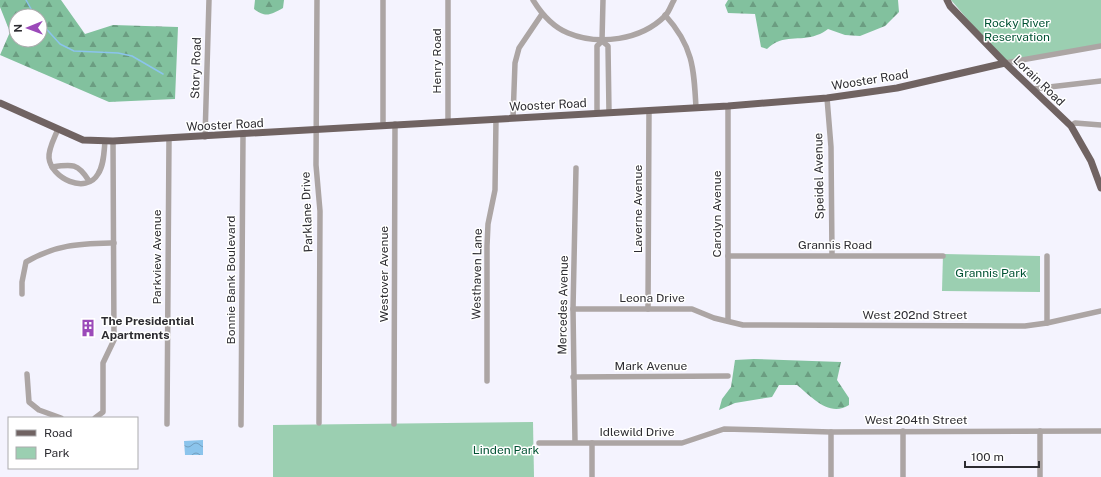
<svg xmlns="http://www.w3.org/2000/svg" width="1101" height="477" font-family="'Public Sans',sans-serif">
  <defs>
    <pattern id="forest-firs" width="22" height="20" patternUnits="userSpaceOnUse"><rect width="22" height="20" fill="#82c19e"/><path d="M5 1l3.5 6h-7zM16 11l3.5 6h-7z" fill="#6b9d81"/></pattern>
    <pattern id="water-waves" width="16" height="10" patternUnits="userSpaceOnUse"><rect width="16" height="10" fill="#8bc4ec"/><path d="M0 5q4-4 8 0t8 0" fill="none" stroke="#729fc0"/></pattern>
  </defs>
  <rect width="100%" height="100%" fill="#f4f3fe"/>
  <g fill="url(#forest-firs)" fill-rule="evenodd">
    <path d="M0,0H61L85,34L113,25L178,27L175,99L109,102L0,55L10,32L0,7ZM16,16H40V40H16Z"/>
    <path d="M255,0H284L283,8C270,15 266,18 254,9Z"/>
    <path d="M728,0H898L899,12L885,26L860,36L845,35L828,29C825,31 821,34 817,35C799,42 784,33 767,49L761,47L755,14L728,13L725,5Z"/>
    <path d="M754,359L841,362L837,380L849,398V405C829,418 811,396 797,385H779L772,397L735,403L719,410L722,399L731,387L735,360Z"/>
  </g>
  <g fill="#9bcfb1">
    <path d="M951,0H1101V44L1005,63Z"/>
    <path d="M943,254L1040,256V292L942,291Z"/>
    <path d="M533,422L534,477H273V425Z"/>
  </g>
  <path fill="url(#water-waves)" d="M203,440V455H185L184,441Z"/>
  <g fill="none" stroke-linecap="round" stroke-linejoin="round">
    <g stroke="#8bc4ec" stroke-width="1.5">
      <path d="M26,0L35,16"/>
      <path d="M40,22L60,44L74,51L118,53L132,56L163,74"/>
    </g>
    <g stroke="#aca5a4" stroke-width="5.5">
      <path d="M317,0L316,165L320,211L319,423"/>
      <path d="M533,0C541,13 553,27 568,33C599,46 641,40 665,16C669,12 671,5 674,0"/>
      <path d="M603,0L602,41L608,46L609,112"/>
      <path d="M665,15C693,46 694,68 696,108"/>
      <path d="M1005,63L1101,46"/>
      <path d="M1032,89L1101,81"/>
      <path d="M827,98L831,147L832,255"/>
      <path d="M728,106V321"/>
      <path d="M597,113V46L602,41"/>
      <path d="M513,118L515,63L519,48L542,14"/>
      <path d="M448,122V0"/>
      <path d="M383,125V0"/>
      <path d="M1071,126L1075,123L1101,125"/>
      <path d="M58,129C55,137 48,149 49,158C51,178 86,195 98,174C104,165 104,152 105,141"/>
      <path d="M205,137L209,0"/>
      <path d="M52,167C72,164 78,163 89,181"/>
      <path d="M728,256H943"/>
      <path d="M1047,256V323"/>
      <path d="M22,294V282L26,262C57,244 79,244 114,243"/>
      <path d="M573,309H692L714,318L743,325L1025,326L1047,323L1101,311"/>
      <path d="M648,309L649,110"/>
      <path d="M27,374L29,402L39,410L61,418"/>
      <path d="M573,377L728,376"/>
      <path d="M487,381V246L488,224L495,190L496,119"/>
      <path d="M95,418L103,412V363L114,340L113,141"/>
      <path d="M167,424L169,139"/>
      <path d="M394,424L395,124"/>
      <path d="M241,425L243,135"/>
      <path d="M831,432V477"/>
      <path d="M575,442L573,309L576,168"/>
      <path d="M539,443H682L724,429L831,432L1101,431"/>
      <path d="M592,477V443"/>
      <path d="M903,477V431"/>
      <path d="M1040,477V431"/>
    </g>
    <g stroke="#706362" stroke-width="7">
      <path d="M947,0L950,6L1005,63L1071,126L1091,161L1101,188"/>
      <path d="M0,103L83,140L113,141L728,106L827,98L897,88L1005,63"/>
    </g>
  </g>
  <defs>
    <g id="building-bare" transform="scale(1.38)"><path d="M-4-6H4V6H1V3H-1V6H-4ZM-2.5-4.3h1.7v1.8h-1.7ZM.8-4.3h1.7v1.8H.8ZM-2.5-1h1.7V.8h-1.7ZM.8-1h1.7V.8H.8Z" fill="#9b4ab9" stroke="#fff" stroke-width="2.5" paint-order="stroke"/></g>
  </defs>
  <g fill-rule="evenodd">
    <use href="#building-bare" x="88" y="328"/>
  </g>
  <g text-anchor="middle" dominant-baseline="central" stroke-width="3" stroke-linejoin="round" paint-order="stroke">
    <g font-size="12" fill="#005233" stroke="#fff">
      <text x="1017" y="23">Rocky River<tspan x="1017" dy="14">Reservation</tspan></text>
      <text x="991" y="273">Grannis Park</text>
      <text x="506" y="450">Linden Park</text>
    </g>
    <g font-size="12" fill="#2d2c31" stroke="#fff">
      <text transform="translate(437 61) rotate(-90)">Henry Road</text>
      <text transform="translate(196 68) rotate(-88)">Story Road</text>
      <text transform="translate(870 80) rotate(-9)">Wooster Road</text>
      <text transform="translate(1039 81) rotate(44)">Lorain Road</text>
      <text transform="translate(548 105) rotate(-3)">Wooster Road</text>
      <text transform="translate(225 125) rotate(-3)">Wooster Road</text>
      <text transform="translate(819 176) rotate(-91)">Speidel Avenue</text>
      <text transform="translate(638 209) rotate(-90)">Laverne Avenue</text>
      <text transform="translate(307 212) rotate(-92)">Parklane Drive</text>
      <text transform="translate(717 214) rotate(-90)">Carolyn Avenue</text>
      <text x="835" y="245">Grannis Road</text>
      <text transform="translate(157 257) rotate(-90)">Parkview Avenue</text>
      <text transform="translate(384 274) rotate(-90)">Westover Avenue</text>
      <text transform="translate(477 274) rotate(-89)">Westhaven Lane</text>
      <text transform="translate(231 280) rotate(-90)">Bonnie Bank Boulevard</text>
      <text x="652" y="298">Leona Drive</text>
      <text transform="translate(563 305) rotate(-89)">Mercedes Avenue</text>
      <text x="915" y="315">West 202nd Street</text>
      <text x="651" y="366">Mark Avenue</text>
      <text x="916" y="420">West 204th Street</text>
      <text x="637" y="432">Idlewild Drive</text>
    </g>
    <g font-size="12" font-weight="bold" fill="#2d2c31" stroke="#fff" text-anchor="start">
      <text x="101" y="321">The Presidential<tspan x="101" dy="14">Apartments</tspan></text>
    </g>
  </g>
  <rect x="8" y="417" width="130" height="52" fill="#ffffff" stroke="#ababad"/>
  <rect x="16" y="430" width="20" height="6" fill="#706362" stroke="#ababad"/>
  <text x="44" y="437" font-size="12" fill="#2d2c31">Road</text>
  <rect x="16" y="447" width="20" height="12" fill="#9bcfb1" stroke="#ababad"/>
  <text x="44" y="457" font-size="12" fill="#2d2c31">Park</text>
  <g transform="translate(28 28) rotate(269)"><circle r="19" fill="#ffffff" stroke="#ababad"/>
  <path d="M0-3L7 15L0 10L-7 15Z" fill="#9b4ab9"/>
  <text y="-6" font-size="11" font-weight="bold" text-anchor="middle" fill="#2d2c31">N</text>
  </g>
  <path d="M965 461v6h74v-6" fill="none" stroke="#2d2c31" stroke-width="2"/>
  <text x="971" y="461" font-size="12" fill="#2d2c31" stroke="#ffffff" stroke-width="3" paint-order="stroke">100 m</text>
</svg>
